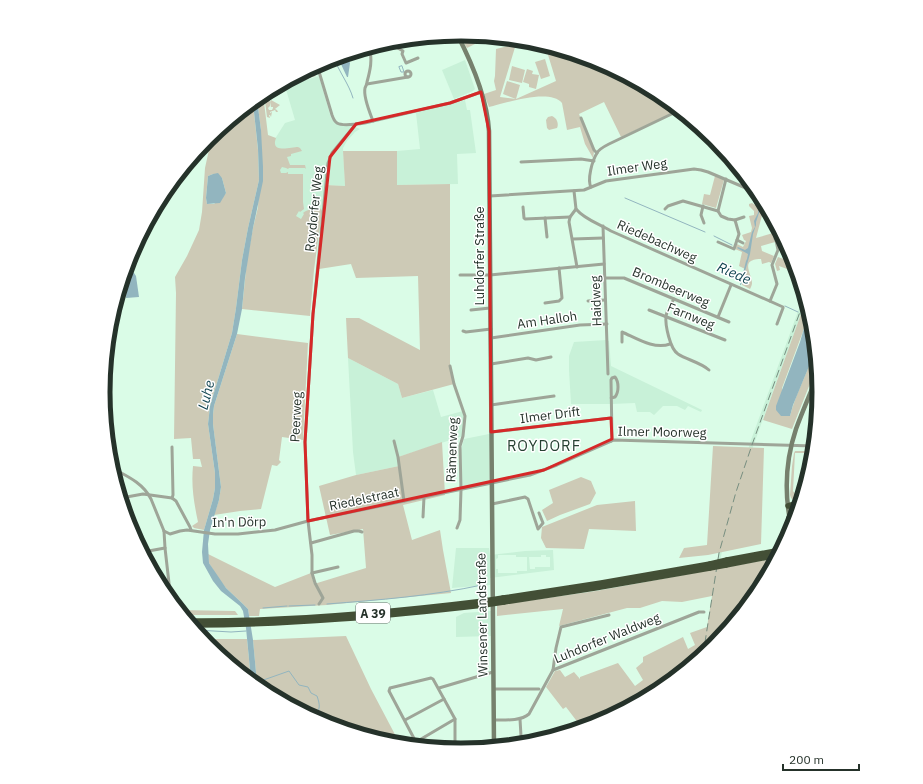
<svg xmlns="http://www.w3.org/2000/svg" width="923" height="784" font-family="'IBM Plex Sans',sans-serif">
  <rect width="100%" height="100%" fill="#dafce7"/>
  <g fill="#c8f1d8" fill-rule="evenodd">
    <path d="M465,60L475,89L473,91L454,99L442,70Z"/>
    <path d="M319,76L331,118L335,123L339,125H352L353,126L360,129L355,132L347,141L343,148L345,186L325,185L319,233L286,217L281,179L273,142L285,123L295,120L285,86Z"/>
    <path d="M465,100L467,110H470L476,153L457,154L458,184L397,185V151L420,149L416,113Z"/>
    <path d="M804,295L806,300L741,480L725,534L719,568L715,571L723,533L729,511L751,440Z"/>
    <path d="M606,340L609,341L611,366L702,410L701,412L688,406L685,410L677,406H663L654,415L650,412H637L635,403L612,404H571L569,370V356L574,342Z"/>
    <path d="M348,358L398,384L402,398L433,390L441,417L463,411L465,416L463,436L398,457L399,466L356,475L353,452Z"/>
    <path d="M489,434V481L462,487L461,450L464,439Z"/>
    <path d="M456,548H489L490,555L525,551L553,550L554,570L490,578V585L452,588ZM498,555H516V557H527V571H517V573H498V569H496V559L498,558ZM541,555H546V557H550V567H535V569H530L529,557H541Z"/>
    <path d="M491,611V636L456,637V617L464,613Z"/>
  </g>
  <g fill="#cdcab6" fill-rule="evenodd">
    <path d="M474,35L479,36L480,40L483,39V40L467,48L463,41L473,36L475,42L478,41V40H476Z"/>
    <path d="M516,44L500,97L516,99L503,94L507,81L520,85L516,99L556,81L545,45L599,61L661,94L679,110L621,137L604,102L579,114L594,152L593,158L585,144L580,127L567,130L562,103C550,88 505,103 489,107L484,94L496,90L494,81L495,76L496,49Z"/>
    <path d="M545,59L550,76L541,79L535,62Z"/>
    <path d="M512,66L525,70L522,83L509,80Z"/>
    <path d="M313,67L315,74L304,78L315,75L316,76L298,81L297,79L284,83L296,76L306,74L305,72Z"/>
    <path d="M527,69L533,71L532,74L539,75L536,89L529,87V84L523,82Z"/>
    <path d="M263,94L268,135L276,138C270,154 291,147 298,147L300,148L302,151L291,154V156L287,157L290,165H305L306,169L305,168H289L288,169L286,168L282,167L280,170L281,173H286L288,172V174H303V172V202L304,209L300,212L299,211L296,216L301,219L304,214L303,213C307,209 314,209 320,208L322,211L314,270L310,316L242,309L247,260L253,228L258,207L261,130L257,99Z"/>
    <path d="M269,100L270,102V106L268,108L269,110H272L273,108V107H271L270,102L271,100L280,105L275,109L277,110L278,112H276L275,110L270,112V115V113L272,112L271,117L270,115H269L270,118L267,117L265,101Z"/>
    <path d="M253,103L258,150L259,180L248,228L242,260L236,308L232,333L210,406L208,424L215,473V488L213,499L204,530L194,528L192,526L198,522C194,503 191,486 193,466L202,467L200,459H193L191,438L174,439L176,293L175,277L187,256L199,230L202,212L205,168L212,136L225,125V126H229L230,121L242,111L243,112L248,110L246,108ZM213,174L222,178L226,193L214,204H207L206,198L208,176Z"/>
    <path d="M552,116C557,118 559,124 557,128L549,130L547,128L546,120L548,117Z"/>
    <path d="M343,151H397V185L450,184V366L454,384L402,398L398,384L348,358L346,318H359L420,350L418,276L356,278L351,264L319,269L326,185L345,186Z"/>
    <path d="M715,176L724,180L716,208L702,204L704,194L710,195Z"/>
    <path d="M759,196L762,198L765,204L756,238L773,233L775,242L761,246L762,251L774,256L771,263L769,262L762,264L761,259C758,259 755,259 751,261C744,265 752,276 752,283C752,285 751,287 750,289L742,285L745,269L739,266L742,252L735,249L737,244L743,247L746,241L744,240L742,235L751,232L752,228L749,216L754,215V211L749,206V204L752,203L755,205L757,204Z"/>
    <path d="M778,257L795,263L798,273L779,266L780,270L777,271L775,264Z"/>
    <path d="M806,300L809,311L805,326L782,388L790,416C796,392 809,371 815,348L817,366L792,429L763,420Z"/>
    <path d="M237,334L308,343L303,440L282,437L279,460L281,462L277,466L272,465L261,509L240,511L214,515L219,500L221,487L213,424V414L214,406Z"/>
    <path d="M442,442L445,495L403,505L412,540L440,530L443,550L451,593L327,605L260,609L259,616H249L248,609L243,604L226,588L218,578L209,563L208,554L275,587L311,573L314,584L366,568L363,529L330,535L319,486L356,475L399,466L398,457Z"/>
    <path d="M713,446L764,448L761,544L708,555L679,558L684,548L707,545Z"/>
    <path d="M795,451H814L813,453H795L793,491L796,495L802,497L801,501L793,500L791,498L790,495L792,466L794,453Z"/>
    <path d="M581,477L591,481L596,493L590,504L560,515L547,521L542,510L553,503L549,490Z"/>
    <path d="M635,501L636,531L589,529L584,549L546,548L541,538L542,527L597,505Z"/>
    <path d="M777,558L759,591L714,645L660,690L598,723L582,728L566,707L563,709L546,687L555,671L560,670L565,677L574,672L580,679V677L618,663L635,686L643,680L636,668L643,662V657L683,637L688,649L695,645L690,633L707,627L712,596L682,602L662,601L640,608H627L559,626L563,609L497,616V605L596,591Z"/>
    <path d="M179,610L235,611L238,615H184Z"/>
    <path d="M346,636L371,689L400,744L391,743L324,723L262,690L259,687L257,683L253,640Z"/>
    <path d="M204,639H247L251,680L208,645Z"/>
  </g>
  <g fill="#92b5bf">
    <path d="M347,57L350,63L348,77H347L340,62V60Z"/>
    <path d="M257,99L261,130L263,167V181L253,228L245,278L242,309L237,334L214,406L213,414V424L221,487L219,500L210,530L208,544L209,563L226,588L243,604L248,609L253,640L257,683L259,687L251,680L246,628L243,611L240,606L221,591L213,581L203,563L202,552L204,530L213,499L215,488V473L208,424L210,406L232,333L236,308L242,260L248,228L259,180L258,149L253,103Z"/>
    <path d="M218,173L222,178L226,193L220,203L207,204L206,198L208,176L213,174Z"/>
    <path d="M763,200V201L758,206L759,213L756,222V225L753,234L750,254L741,285H740L746,261L747,259L748,254L737,248L738,247L745,250L748,248L752,232L755,227L754,221L758,213V204Z"/>
    <path d="M132,270L136,276L139,297L126,298L127,275Z"/>
    <path d="M809,311L813,322L815,348L812,359L793,405L790,416H781L776,410V406L800,342Z"/>
  </g>
  <g fill="none" stroke-linecap="round" stroke-linejoin="round">
    <g stroke="#92b5bf" stroke-width="1">
      <path d="M334,58C339,72 349,84 353,98"/>
      <path d="M402,66L404,72H401L399,67Z"/>
      <path d="M625,198L705,232"/>
      <path d="M714,236L732,245"/>
      <path d="M136,244L145,241V235L144,231"/>
      <path d="M132,270L135,248"/>
      <path d="M785,306L798,312"/>
      <path d="M802,314L808,317"/>
      <path d="M327,604C379,600 431,596 482,585"/>
      <path d="M289,606L315,605"/>
      <path d="M263,608L287,606"/>
      <path d="M196,630L231,632L246,631"/>
      <path d="M255,683L289,671L299,685L308,687L311,693L317,696C320,705 321,709 314,717"/>
    </g>
    <g stroke="#9ea598" stroke-width="3">
      <path d="M369,48C373,59 370,71 367,82C367,84 366,86 365,88C363,97 370,113 373,121"/>
      <path d="M371,52L396,47L403,51L402,54L406,63L418,58"/>
      <path d="M317,65L332,115C333,118 334,121 337,123C343,127 366,123 373,121L450,103L481,92"/>
      <circle cx="408" cy="74" r="3"/>
      <path d="M367,84L408,77"/>
      <path d="M581,118L594,150L597,153"/>
      <path d="M707,139L714,138"/>
      <path d="M521,162L581,159L594,161"/>
      <path d="M726,179L718,211L721,216L728,219L735,220L744,217"/>
      <path d="M591,187C587,180 592,161 597,153C599,149 605,146 609,144L680,110"/>
      <path d="M574,191L576,209L570,217L569,222L577,267"/>
      <path d="M490,196L584,190L606,181L694,169L701,170L708,172L760,194"/>
      <path d="M703,206L701,215L704,223"/>
      <path d="M523,207L524,218L525,219L570,217"/>
      <path d="M576,209C585,220 600,224 611,231L783,307V308L777,324"/>
      <path d="M665,209L668,206L683,201L718,211"/>
      <path d="M545,218L547,237"/>
      <path d="M735,220L739,234L737,240L743,243"/>
      <path d="M603,226L608,374"/>
      <path d="M573,239L603,238"/>
      <path d="M775,239L783,237"/>
      <path d="M718,242L734,249L737,240"/>
      <path d="M788,260L791,253"/>
      <path d="M460,275H490L604,264"/>
      <path d="M605,278H624L729,322"/>
      <path d="M674,299C671,304 667,310 666,316C665,325 670,349 678,354C687,360 700,362 709,370"/>
      <path d="M588,301L605,300"/>
      <path d="M770,301L777,284L772,265L778,250L775,236L777,227"/>
      <path d="M545,303L559,301L562,298L559,268"/>
      <path d="M471,310L490,308"/>
      <path d="M649,310L725,340"/>
      <path d="M718,317L731,285"/>
      <path d="M463,331L466,332L491,329"/>
      <path d="M491,338L580,325L607,324"/>
      <path d="M622,342V332C636,338 654,350 670,344"/>
      <path d="M491,364L528,358L536,360L551,357"/>
      <path d="M450,366L454,384L465,416L463,436L460,446L461,490L460,520L457,528"/>
      <path d="M611,398L615,397C619,392 619,382 615,377L612,378L611,380L612,439L611,441"/>
      <path d="M491,405L554,396"/>
      <path d="M492,432L611,418"/>
      <path d="M394,441L398,457L404,501"/>
      <path d="M172,447L173,495L172,498"/>
      <path d="M112,468C127,476 143,483 151,499L164,531L165,548L170,592"/>
      <path d="M121,498L143,494L172,498L176,501L190,527L191,530"/>
      <path d="M492,504L525,497L528,499L538,529L543,523L539,513"/>
      <path d="M423,517L424,497"/>
      <path d="M164,531L170,534L180,531L187,530L215,534H238L275,530L308,521L530,475L557,465L614,440L814,446"/>
      <path d="M311,543L354,531H359L362,532"/>
      <path d="M143,552L165,548"/>
      <path d="M312,573L338,567"/>
      <path d="M319,604L323,598L315,583L312,573V555L308,521L305,442L313,314L328,163L332,153L356,124"/>
      <path d="M553,670L699,612H704"/>
      <path d="M439,688L493,672"/>
      <path d="M494,689H539"/>
      <path d="M520,719L521,736L523,744"/>
      <path d="M405,720L444,699"/>
      <path d="M494,720C505,720 521,721 529,714L553,670L556,648L561,627L609,615"/>
      <path d="M416,742L455,719"/>
      <path d="M418,746L389,691L390,688L431,678L433,679L455,719V749"/>
    </g>
    <g stroke="#76806d" stroke-width="4.5">
      <path d="M457,34C472,63 487,98 489,131L494,747"/>
      <path d="M792,530C784,496 785,462 796,429C803,410 811,392 818,374"/>
    </g>
    <g stroke="#434f36" stroke-width="5.5">
      <path d="M788,506L798,503"/>
      <path d="M789,518L792,509L798,503"/>
      <path d="M727,560L781,550"/>
      <path d="M726,565L778,555"/>
      <path d="M503,598L601,583L710,564"/>
      <path d="M504,602L595,588L710,568"/>
      <path d="M188,621C287,622 386,613 484,601"/>
      <path d="M192,625C290,625 387,616 484,605"/>
    </g>
    <path stroke="#778e80" stroke-width="1" stroke-dasharray="8 4" stroke-linecap="butt" d="M703,655L719,553L736,492L753,442L805,298"/>
    <g stroke="#434f36" stroke-width="5.5">
      <path d="M710,564L727,560"/>
      <path d="M710,568L726,565"/>
      <path d="M484,601L503,598"/>
      <path d="M484,605L504,602"/>
    </g>
  </g>
  <path fill="none" stroke="#d62828" stroke-width="3" stroke-linejoin="round" d="M481,92L489,131L491,432L611,418L612,439L544,470L308,521L305,442L313,314L330,157L356,124L450,103Z"/>
  <g text-anchor="middle" dominant-baseline="central" stroke-width="3" stroke-linejoin="round" paint-order="stroke">
    <rect fill="#fff" stroke="#66706a" stroke-width="1" x="356" y="603" width="34" height="20" rx="3"/>
    <g font-size="12" font-weight="bold" fill="#25322a">
      <text x="373" y="613">A 39</text>
    </g>
    <g font-size="13" fill="#25322a" stroke="#fff">
      <text transform="translate(637 167) rotate(-8)">Ilmer Weg</text>
      <text transform="translate(314 209) rotate(-84)">Roydorfer Weg</text>
      <text transform="translate(657 241) rotate(24)">Riedebachweg</text>
      <text transform="translate(479 256) rotate(-90)">Luhdorfer Straße</text>
      <text transform="translate(671 287) rotate(23)">Brombeerweg</text>
      <text transform="translate(596 301) rotate(-92)">Haidweg</text>
      <text transform="translate(691 316) rotate(22)">Farnweg</text>
      <text transform="translate(547 320) rotate(-8)">Am Halloh</text>
      <text transform="translate(550 415) rotate(-7)">Ilmer Drift</text>
      <text transform="translate(296 417) rotate(-87)">Peerweg</text>
      <text transform="translate(662 432) rotate(1)">Ilmer Moorweg</text>
      <text transform="translate(452 450) rotate(-88)">Rämenweg</text>
      <text transform="translate(364 499) rotate(-12)">Riedelstraat</text>
      <text transform="translate(239 522) rotate(-1)">In'n Dörp</text>
      <text transform="translate(482 615) rotate(-91)">Winsener Landstraße</text>
      <text transform="translate(607 638) rotate(-22)">Luhdorfer Waldweg</text>
    </g>
    <g font-size="14" font-style="italic" fill="#134652" stroke="#fff">
      <text transform="translate(734 273) rotate(24)">Riede</text>
      <text transform="translate(206 395) rotate(-76)">Luhe</text>
    </g>
    <g font-size="15" letter-spacing="1" fill="#264232" stroke="#fff">
      <text x="544" y="445">ROYDORF</text>
    </g>
  </g>
  <path d="M0 0H923V784H0ZM110 392a351 351 0 1 1 702 0a351 351 0 1 1-702 0Z" fill="#fff" fill-rule="evenodd"/>
  <path fill="none" stroke="#25322a" stroke-width="5" d="M110 392a351 351 0 1 1 702 0a351 351 0 1 1-702 0Z"/>
  <path d="M783 764v6h76v-6" fill="none" stroke="#25322a" stroke-width="2"/>
  <text x="789" y="764" font-size="12" fill="#25322a" stroke="#ffffff" stroke-width="3" paint-order="stroke">200 m</text>
</svg>
